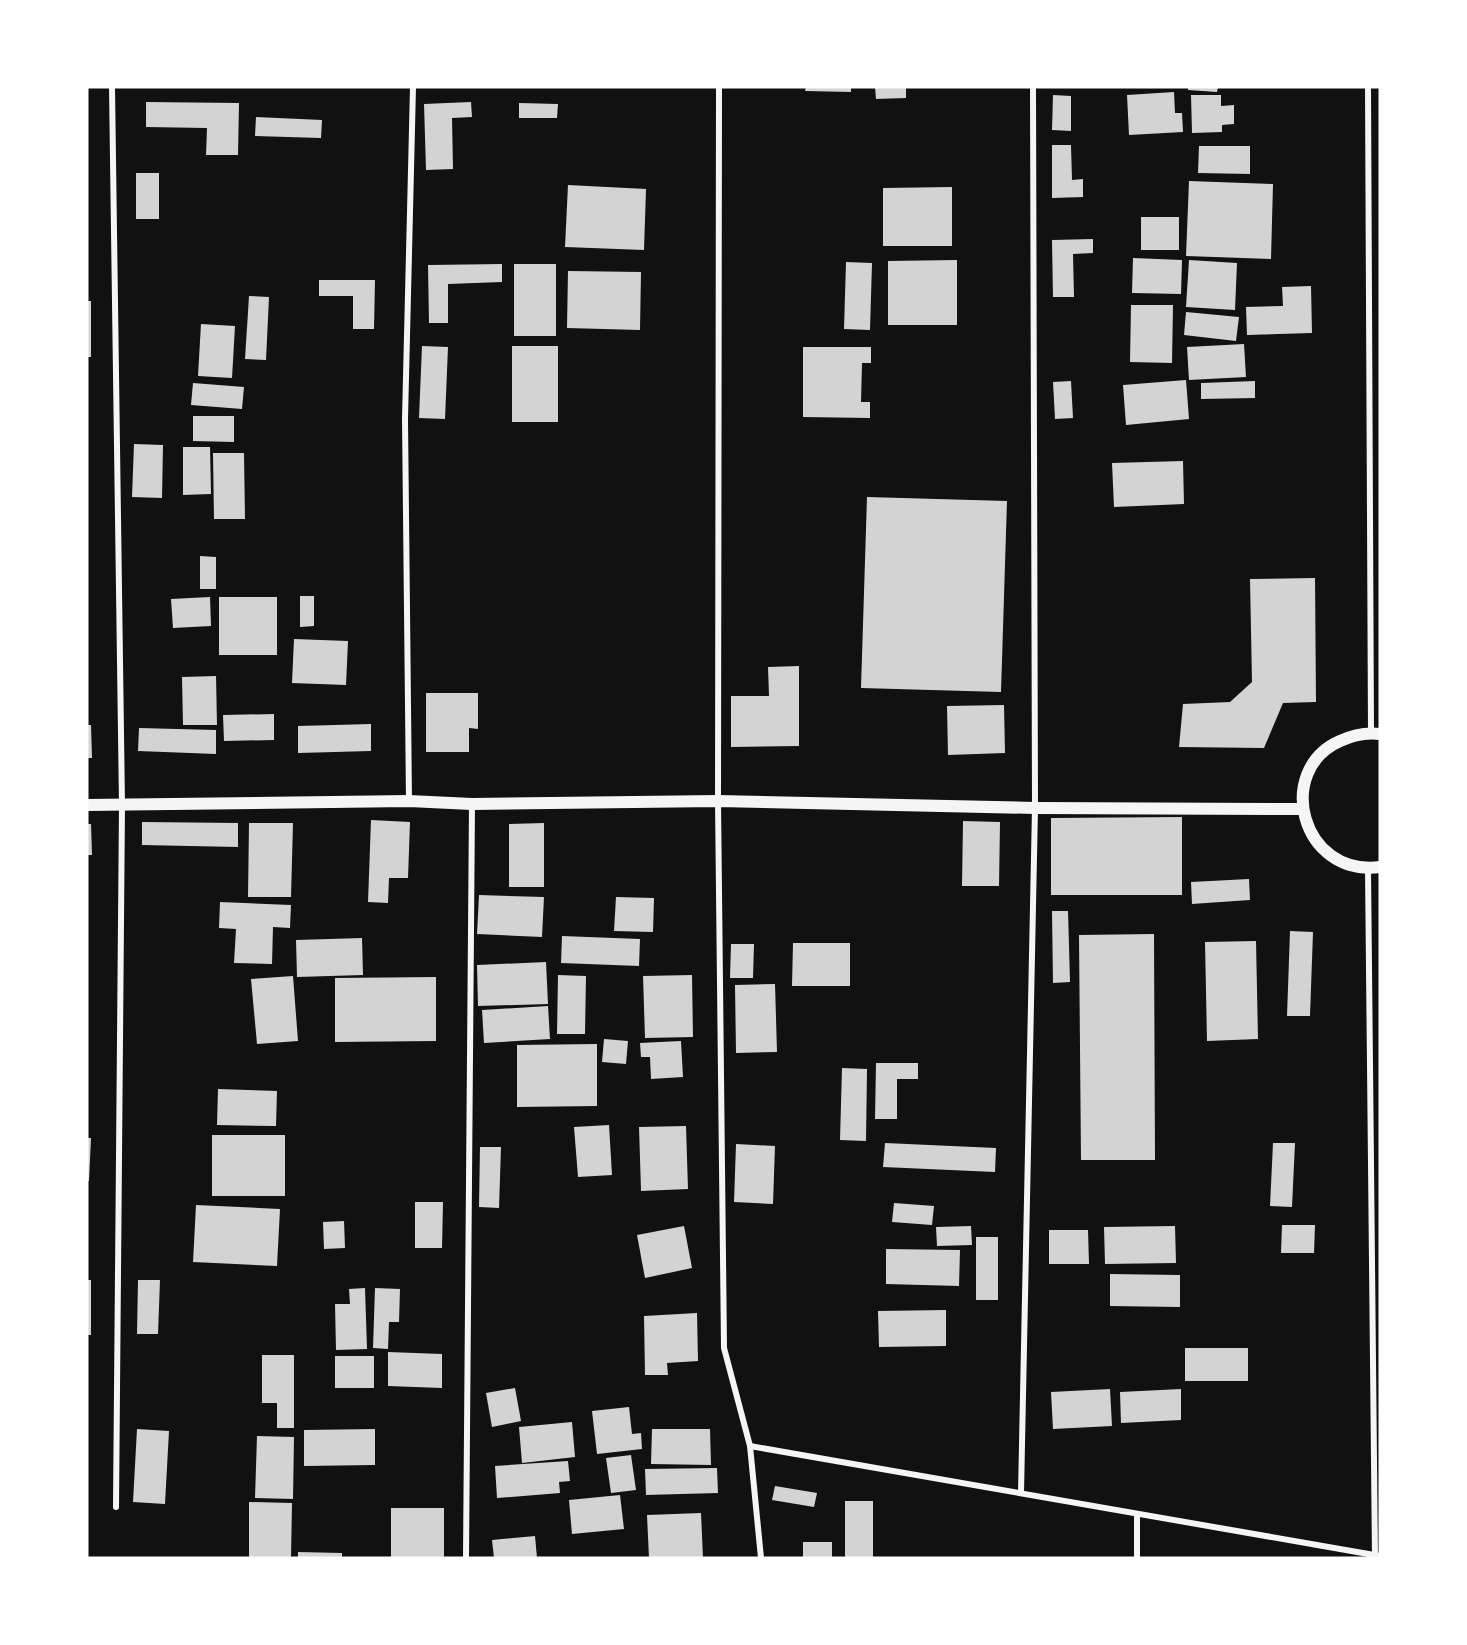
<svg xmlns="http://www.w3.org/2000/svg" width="1467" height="1645" font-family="Poppins,sans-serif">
  <rect width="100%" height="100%" fill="#111"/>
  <g fill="#d3d3d3">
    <path d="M806,87H851V92L805,91Z"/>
    <path d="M875,87H906V98L876,99Z"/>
    <path d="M1188,87H1218L1217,92L1188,90Z"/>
    <path d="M1174,92L1175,113H1182L1183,132L1129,135L1127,95Z"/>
    <path d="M1053,95L1071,96V131L1052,130Z"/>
    <path d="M1191,95H1221V106L1234,105V124L1222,125V132L1192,133Z"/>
    <path d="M146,102L239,103L238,155H206L207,128L146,127Z"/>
    <path d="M471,102L472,117L452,118L453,169L426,170L424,104Z"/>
    <path d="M519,103L558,104L557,118H519Z"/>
    <path d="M256,117L322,120L321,138L255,136Z"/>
    <path d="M1052,145H1071L1072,180L1083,179V197L1052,198Z"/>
    <path d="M1199,146H1250V174L1198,173Z"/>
    <rect x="136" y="173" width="23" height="46"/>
    <path d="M1189,181L1273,184L1271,259L1186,256Z"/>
    <path d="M568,185L646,189L644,250L565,247Z"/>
    <path d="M952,187V246H883V188Z"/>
    <rect x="1141" y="217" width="38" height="33"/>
    <path d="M1093,239V253L1073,254L1074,297H1053L1052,240Z"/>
    <path d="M1133,258L1182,260L1181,294L1132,293Z"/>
    <path d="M957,260V325H888V261Z"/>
    <path d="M1189,260L1237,263L1235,310L1186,307Z"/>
    <path d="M846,262L872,263L870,330L844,329Z"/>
    <path d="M502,264V282L448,284V323H429L428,265Z"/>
    <rect x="514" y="264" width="42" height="72"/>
    <path d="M568,271L641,272L640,330L567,328Z"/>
    <path d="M319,280H375L374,329H353V296H319Z"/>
    <path d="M1311,286L1312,333L1247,335L1246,307L1283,306L1282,287Z"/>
    <path d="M249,296L269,297L266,360L245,359Z"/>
    <rect x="87" y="301" width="4" height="56"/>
    <path d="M1131,305H1173L1172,363L1130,362Z"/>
    <path d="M1186,312L1239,317L1236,341L1184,335Z"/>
    <path d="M201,324L235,326L232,378L198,376Z"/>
    <path d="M1244,344L1246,377L1189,380L1187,347Z"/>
    <path d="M422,346L448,347L445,419L419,418Z"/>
    <rect x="512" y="346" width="46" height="76"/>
    <path d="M803,347H871V363H862L861,402H870V418L803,417Z"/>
    <path d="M1186,380L1189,419L1126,425L1123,385Z"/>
    <path d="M1071,381L1073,418L1055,419L1053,382Z"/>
    <path d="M1255,381V398L1201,399V383Z"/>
    <path d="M193,383L244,387L242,409L191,405Z"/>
    <path d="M193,416H234V442L193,441Z"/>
    <path d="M134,444L163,445L162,498L132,497Z"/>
    <path d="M183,447H210L211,494L183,495Z"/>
    <path d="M213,453H244L245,519H214Z"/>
    <path d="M1183,461L1184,504L1114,507L1112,463Z"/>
    <path d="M867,497L1007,501L1001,692L861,688Z"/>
    <path d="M200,556L216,557V589H200Z"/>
    <path d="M1315,578L1316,702L1283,703L1264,748L1179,747L1183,704L1230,702L1252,682L1250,579Z"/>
    <path d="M300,596H314V626L300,627Z"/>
    <path d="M210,597L211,626L173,628L171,599Z"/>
    <rect x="219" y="597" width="58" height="58"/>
    <path d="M294,639L348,641L346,685L292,683Z"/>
    <path d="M799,666V746L731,747V696H769L768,667Z"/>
    <path d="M216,676L217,725H183L182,677Z"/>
    <path d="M426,693H478V729L469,728V752H426Z"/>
    <path d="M1004,705L1005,753L948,755L947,706Z"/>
    <path d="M274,714V740L224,741L223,715Z"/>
    <path d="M371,724V751L298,753V726Z"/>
    <path d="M87,725H91L92,758H87Z"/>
    <path d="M139,728L216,730V754L138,751Z"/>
    <path d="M1182,817V895H1051V818Z"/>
    <path d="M371,820L410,822L408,878H389L388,903L368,902Z"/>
    <path d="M963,821L1000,822L999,886H962Z"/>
    <path d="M142,822L238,823V847L142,845Z"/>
    <path d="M249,823H293L291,897H248Z"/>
    <path d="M544,823V887H509V824Z"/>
    <path d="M87,824H91L92,855H87Z"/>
    <path d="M1249,879L1250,900L1192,904L1191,882Z"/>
    <path d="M479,895L544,897L542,937L477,934Z"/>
    <path d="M616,897L654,898L653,932L614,931Z"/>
    <path d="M220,902L291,905L290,928L273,927L272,964L234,963L236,929L219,928Z"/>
    <path d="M1052,911H1068L1070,982L1053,983Z"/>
    <path d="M1290,931L1313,932L1310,1016H1287Z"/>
    <path d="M1154,934L1155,1160H1081L1079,935Z"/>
    <path d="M562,936L640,939L639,966L561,963Z"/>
    <path d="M362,938L363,975L297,977L296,940Z"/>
    <path d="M1256,941L1258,1039L1207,1041L1205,942Z"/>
    <path d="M793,943H850V986H792Z"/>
    <path d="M731,944H754L753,978H730Z"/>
    <path d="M546,962L548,1004L478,1006L477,965Z"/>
    <path d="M558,975L586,976L585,1034H557Z"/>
    <path d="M692,975L693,1037L645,1038L643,976Z"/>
    <path d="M293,976L298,1041L257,1044L251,979Z"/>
    <path d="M436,977V1041L335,1042V978Z"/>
    <path d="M775,984L777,1052L736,1053L735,985Z"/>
    <path d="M548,1006L550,1039L484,1043L482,1010Z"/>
    <path d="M604,1039L628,1041L626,1064L602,1062Z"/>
    <path d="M681,1041L683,1077L651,1079L650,1057H641L640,1043Z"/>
    <path d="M597,1044V1106L517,1107V1045Z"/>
    <path d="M876,1063H918V1079H897V1119H875Z"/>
    <path d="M842,1068L867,1069L866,1141L840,1140Z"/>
    <path d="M218,1089L277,1091L276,1126L217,1125Z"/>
    <path d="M609,1125L612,1175L578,1177L574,1127Z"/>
    <path d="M686,1126L688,1189L641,1191L639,1127Z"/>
    <rect x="212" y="1135" width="73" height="61"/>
    <path d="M87,1138H91L89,1181H87Z"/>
    <path d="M885,1143L996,1148L995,1172L883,1167Z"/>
    <path d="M1273,1143H1295L1292,1207L1270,1206Z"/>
    <path d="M736,1144L775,1146L773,1204L734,1202Z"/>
    <path d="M480,1147H501L499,1208L479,1207Z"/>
    <path d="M415,1202H443L442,1248H415Z"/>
    <path d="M894,1203L934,1206L932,1225L892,1222Z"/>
    <path d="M196,1205L280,1209L277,1266L193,1262Z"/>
    <path d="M344,1221L345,1248L324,1249L323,1222Z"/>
    <path d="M1282,1225H1315L1314,1253H1281Z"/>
    <path d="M684,1226L692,1268L645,1278L637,1235Z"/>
    <path d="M971,1226L972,1245L937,1246L936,1227Z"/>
    <path d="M1175,1226L1176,1263L1105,1264L1104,1227Z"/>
    <path d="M1049,1230H1088L1089,1264H1049Z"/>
    <rect x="976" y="1237" width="22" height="63"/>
    <path d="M886,1249L960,1250L959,1286L886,1284Z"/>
    <path d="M1110,1274L1180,1275V1307L1110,1306Z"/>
    <rect x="87" y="1280" width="4" height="55"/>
    <path d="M138,1280H160L158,1334H137Z"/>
    <path d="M365,1288L367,1349L336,1350L335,1304H350L349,1289Z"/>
    <path d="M375,1288L400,1289L399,1322H389L388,1349L373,1348Z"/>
    <path d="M946,1310V1346L879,1347L878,1311Z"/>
    <path d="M697,1313L698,1361L667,1363L668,1375H645L644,1316Z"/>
    <rect x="1185" y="1348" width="63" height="33"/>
    <path d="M388,1352L442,1354V1388L388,1386Z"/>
    <path d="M262,1355H294V1428H277V1403H262Z"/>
    <rect x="335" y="1356" width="39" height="32"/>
    <path d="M515,1388L521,1421L492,1427L486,1393Z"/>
    <path d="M1110,1389L1112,1426L1053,1429L1051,1392Z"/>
    <path d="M1181,1389V1420L1121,1423L1120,1392Z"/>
    <path d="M629,1407L632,1434L641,1433L642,1449L597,1454L592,1411Z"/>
    <path d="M572,1422L575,1457L522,1463L519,1427Z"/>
    <path d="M137,1429L169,1431L165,1504L133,1502Z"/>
    <path d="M375,1429V1465L304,1466V1430Z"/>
    <path d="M652,1429H710L711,1465L651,1464Z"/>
    <path d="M257,1436L294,1437L293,1499L255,1498Z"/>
    <path d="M631,1455L636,1490L611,1493L606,1458Z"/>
    <path d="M568,1461L570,1481L559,1482L560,1493L497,1498L495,1466Z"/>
    <path d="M717,1468L718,1493L646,1495L645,1469Z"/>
    <path d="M775,1486L817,1493L814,1507L772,1500Z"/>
    <path d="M620,1495L624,1529L572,1534L569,1500Z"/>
    <rect x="845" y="1501" width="28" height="57"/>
    <path d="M249,1502L292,1503L291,1558L249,1557Z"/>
    <rect x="391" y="1508" width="53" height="50"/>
    <path d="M701,1513L703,1558H649L647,1515Z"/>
    <path d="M535,1536L537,1558H494L492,1540Z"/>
    <rect x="803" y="1542" width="29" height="16"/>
    <path d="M298,1552L342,1553V1558H298Z"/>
  </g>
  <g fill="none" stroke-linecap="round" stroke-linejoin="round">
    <g stroke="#f5f5f5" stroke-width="6">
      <path d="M112,87L122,805L116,1507"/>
      <path d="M719,87L718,801L724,1348L750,1446L761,1558"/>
      <path d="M1368,87L1371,733"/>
      <path d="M409,801L405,419L413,87"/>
      <path d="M1368,869L1375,1558"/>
      <path d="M750,1446L1380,1556"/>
      <path d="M1021,1493L1035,808L1033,87"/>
      <path d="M466,1558L472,804"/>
      <path d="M1137,1558V1514"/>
    </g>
    <g stroke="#f5f5f5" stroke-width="12">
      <path d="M1380,734C1365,732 1353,735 1340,741C1274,770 1301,877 1380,867"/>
      <path d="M87,805L409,801L472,804L718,801L1035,808L1303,809"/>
    </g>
  </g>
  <rect width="1467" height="1645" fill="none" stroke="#ffffff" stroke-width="177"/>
</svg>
